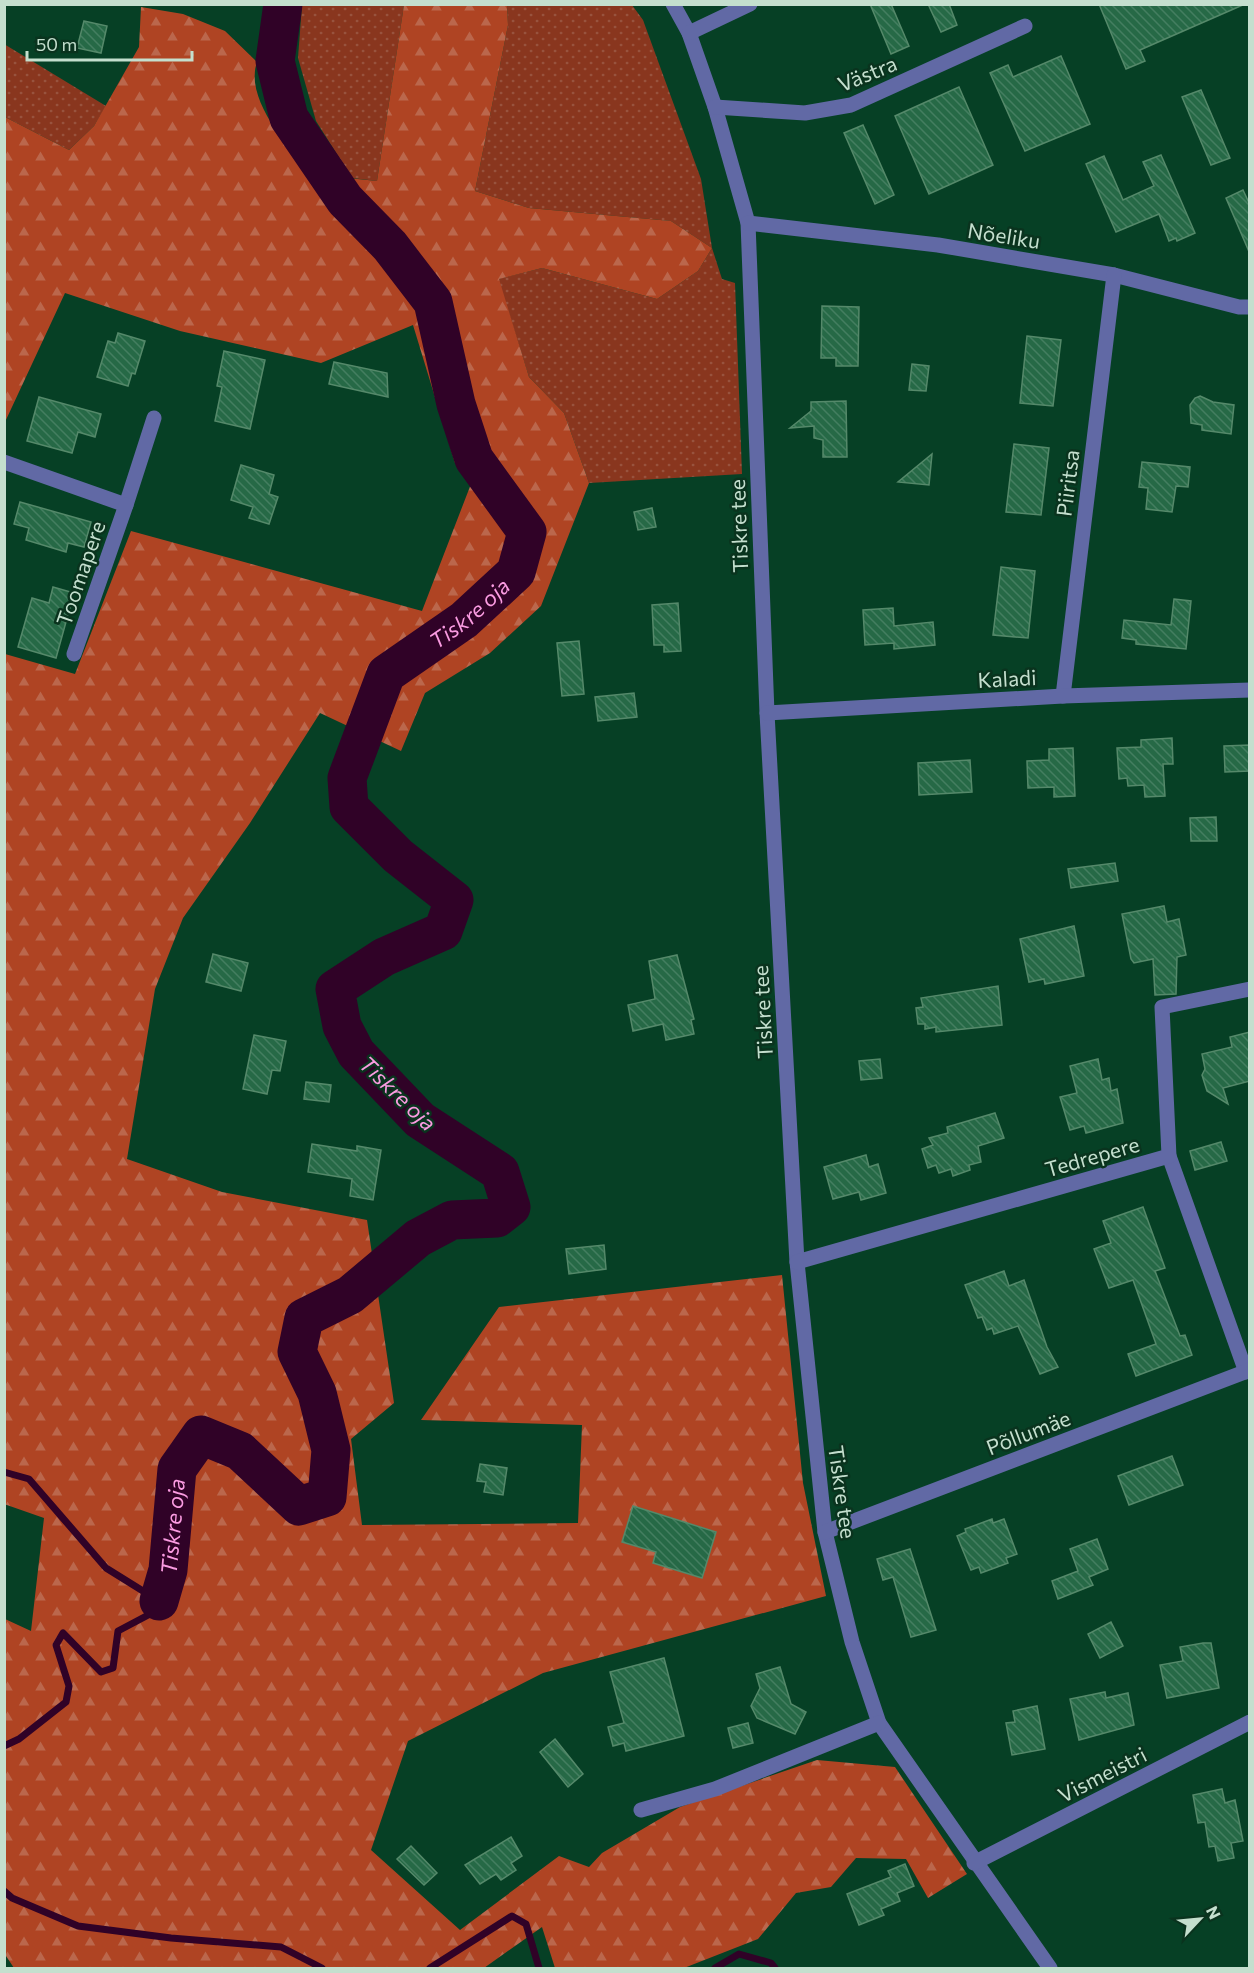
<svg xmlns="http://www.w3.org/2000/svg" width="1254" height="1973" font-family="Commissioner,sans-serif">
  <defs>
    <pattern id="grass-dots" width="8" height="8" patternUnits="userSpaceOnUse" patternTransform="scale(1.5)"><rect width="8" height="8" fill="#89361e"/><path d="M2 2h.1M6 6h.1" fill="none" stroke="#98533e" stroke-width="1.8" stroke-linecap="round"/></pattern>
    <pattern id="forest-firs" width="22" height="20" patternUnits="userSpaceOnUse" patternTransform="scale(1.5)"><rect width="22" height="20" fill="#af4423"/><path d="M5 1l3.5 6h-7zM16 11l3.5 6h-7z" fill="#bb674c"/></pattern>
    <pattern id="building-back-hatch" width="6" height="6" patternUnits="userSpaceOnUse" patternTransform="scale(1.5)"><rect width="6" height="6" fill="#266946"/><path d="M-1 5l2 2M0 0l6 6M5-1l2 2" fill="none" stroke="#447e60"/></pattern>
  </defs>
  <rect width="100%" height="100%" fill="#064025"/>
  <g fill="url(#grass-dots)">
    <path d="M302,5H404L377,181L352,178L316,121L298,58Z"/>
    <path d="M507,5H632L643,20L701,179L712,248L722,279L735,283L742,474L589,483L564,413L529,377L498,279L542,268L657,299L698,271L712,248L671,221L529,208L475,191L508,25Z"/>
    <path d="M4,44L106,106L94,126L69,150L5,117Z"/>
  </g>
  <path fill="url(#forest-firs)" d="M404,5H507L508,25L475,191L529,208L671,221L712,248L698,271L657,299L542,268L499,279L529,377L564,413L589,483L541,606L490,653L425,693L401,751L320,713L250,823L183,918L155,989L127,1159L222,1192L367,1220L394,1403L351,1439L362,1525L578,1523L582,1425L421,1420L499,1307L782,1275L803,1483L826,1596L543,1673L408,1741L371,1850L460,1930L559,1856L589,1867L602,1853L680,1807L817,1760L895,1767L967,1874L928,1898L906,1859L856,1858L831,1887L796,1893L758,1939L684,1968H555L542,1927L484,1968H14L4,1953L5,1619L31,1631L44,1518L4,1504L5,654L75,674L131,531L422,611L471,484L455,463L413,325L321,363L180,331L65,293L5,422V117L69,150L94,126L139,47L141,7L183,14L225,31L257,62C244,99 288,146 309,174L377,181Z"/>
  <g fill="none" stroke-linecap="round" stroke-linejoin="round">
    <g stroke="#300227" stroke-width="7">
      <path d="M4,1472L29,1479L106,1568L159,1601L152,1613L118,1631L113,1668L101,1672L63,1633L56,1645L69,1686L66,1702L19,1739L4,1746"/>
      <path d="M4,1891L12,1898L78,1926L171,1938L281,1947L322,1968"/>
      <path d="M430,1968L512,1916L526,1924L539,1968"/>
      <path d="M715,1968L739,1954L771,1963L775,1968"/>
    </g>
    <path stroke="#300227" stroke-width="39" id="s1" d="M159,1601L168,1570L177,1469L201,1435L240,1451L299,1506L327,1497L331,1450L317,1393L297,1352L304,1318L350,1295L418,1238L452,1220L497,1218L511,1207L500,1172L420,1120L356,1053L342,1026L335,989L384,957L443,931L454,900L398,856L349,807L347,778L386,674L464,620L516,572L527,532L474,459L456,404L433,302L390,246L345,200L289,118L275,61L283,4"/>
  </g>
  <g fill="url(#building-back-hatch)" stroke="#55896a" stroke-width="1.5">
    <path d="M870,4H891L909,46L891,54Z"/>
    <path d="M928,4H949L957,25L941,32Z"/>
    <path d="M1099,4H1245L1140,50L1145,61L1126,69Z"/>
    <path d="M84,21L107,26L101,53L77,48Z"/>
    <path d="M1061,56L1090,124L1025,151L990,73L1008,65L1013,77Z"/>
    <path d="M959,87L993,165L929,194L895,116Z"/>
    <path d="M1201,90L1230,158L1211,165L1182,97Z"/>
    <path d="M863,125L894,195L875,204L844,133Z"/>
    <path d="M1161,155L1195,233L1177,241L1176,238L1169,241L1159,214L1116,232L1086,164L1104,156L1123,200L1154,186L1143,162Z"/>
    <path d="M1243,190L1250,205V254L1226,198Z"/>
    <path d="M822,306L859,307L858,366H836V358H821Z"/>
    <path d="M118,333L145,341L135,374L132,373L128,386L97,377L108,341L115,343Z"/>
    <path d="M1027,336L1061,340L1053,406L1020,403Z"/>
    <path d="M224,351L265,360L250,429L215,421L222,387L217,386Z"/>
    <path d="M334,362L387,373L388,397L329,384Z"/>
    <path d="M912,364L929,366L926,391L909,390Z"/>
    <path d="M1200,396L1213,402L1234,405L1231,434L1202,430V425L1191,423L1190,405L1195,398Z"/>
    <path d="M39,397L101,414L95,437L78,432L72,453L27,441Z"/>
    <path d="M846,401L847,457H823V440L814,438V426L790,428L811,411V402Z"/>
    <path d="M1014,444L1049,448L1041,515L1006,512Z"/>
    <path d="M932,454L929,485L898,482Z"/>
    <path d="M1142,462L1190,467L1188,487L1176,486L1172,512L1146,509L1148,488L1139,487Z"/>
    <path d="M241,465L274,475L269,494L278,497L269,524L249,518L253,507L231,500Z"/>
    <path d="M20,502L91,522L84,547L68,543L66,552L26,540L29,528L14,524Z"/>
    <path d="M652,508L656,527L638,530L634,512Z"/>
    <path d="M1001,567L1035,571L1028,638L993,635Z"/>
    <path d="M53,587L74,593L56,658L18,647L32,598L49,603Z"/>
    <path d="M1174,599L1191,601L1186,649L1136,644V640L1122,638L1124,620L1171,625Z"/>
    <path d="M678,603L681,651L664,652V645H654L652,605Z"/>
    <path d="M893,608L894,626L933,622L935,645L894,649V643L865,645L863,610Z"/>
    <path d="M579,641L584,694L562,696L557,643Z"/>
    <path d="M634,693L637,717L598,721L595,697Z"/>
    <path d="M1172,738L1173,764H1163L1165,796L1145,797L1144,785L1128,786L1127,778L1119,779L1117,748L1141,747V740Z"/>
    <path d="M1250,745V771L1225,772L1224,746Z"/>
    <path d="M1073,748L1075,796L1054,797V787L1028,788L1027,761L1049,760V749Z"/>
    <path d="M970,760L972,792L919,795L918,763Z"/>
    <path d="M1216,817L1217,841H1191L1190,818Z"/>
    <path d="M1115,863L1118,881L1071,888L1068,869Z"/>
    <path d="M1164,906L1167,922L1179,919L1186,955L1177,957L1176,994L1155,995L1153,959L1134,963L1131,959L1122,914Z"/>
    <path d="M1074,926L1084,976L1045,984L1044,979L1029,982L1020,939Z"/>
    <path d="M213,954L248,963L241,991L206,982Z"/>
    <path d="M677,955L694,1019L691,1020L694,1034L666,1040L663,1024L633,1031L628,1005L655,999L649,961Z"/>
    <path d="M998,986L1002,1025L936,1032V1027L925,1029V1024H918L916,1008L923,1007L921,998Z"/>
    <path d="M1250,1032V1081L1223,1088L1228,1104L1207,1091L1202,1075L1205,1069L1202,1054L1232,1047L1230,1037Z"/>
    <path d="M254,1035L286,1041L280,1071L272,1070L267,1094L243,1089Z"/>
    <path d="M880,1059L882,1078L861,1080L859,1061Z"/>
    <path d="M1098,1059L1102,1080L1109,1078L1111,1091L1117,1089L1123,1123L1086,1133L1084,1126L1070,1130L1060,1097L1077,1093L1070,1066Z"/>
    <path d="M306,1082L331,1085L329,1102L304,1099Z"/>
    <path d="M995,1113L1004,1138L978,1146L981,1162L969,1165L970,1170L953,1176L951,1169L939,1173L936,1165L928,1168L922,1149L933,1145L929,1138L948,1133L947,1127Z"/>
    <path d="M1221,1142L1227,1161L1195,1170L1190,1151Z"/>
    <path d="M312,1144L357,1151V1146L381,1150L373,1200L350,1196L352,1179L308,1172Z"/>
    <path d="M866,1155L869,1167L878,1164L886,1193L861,1200L859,1192L833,1199L824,1167Z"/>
    <path d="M1143,1207L1165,1268L1155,1271L1180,1336L1185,1335L1192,1355L1136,1376L1128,1354L1156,1344L1133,1280L1109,1288L1094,1249L1111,1243L1103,1221Z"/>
    <path d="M604,1245L606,1269L569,1274L566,1249Z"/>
    <path d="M1004,1271L1009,1286L1024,1280L1047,1347L1058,1367L1040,1374L1018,1326L994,1334L992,1328L987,1330L982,1317L978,1318L965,1285Z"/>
    <path d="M1172,1456L1183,1485L1129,1505L1118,1476Z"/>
    <path d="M480,1464L507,1468L503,1495L484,1492L486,1482L477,1481Z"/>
    <path d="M633,1506L716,1532L702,1578L653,1563L656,1552L622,1542Z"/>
    <path d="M992,1519L993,1523L1004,1519L1017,1554L1006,1558L1008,1563L981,1573L979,1567L971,1570L957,1536L966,1532L965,1529Z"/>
    <path d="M1097,1539L1108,1569L1089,1577L1093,1585L1058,1599L1052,1581L1078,1571L1070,1549Z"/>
    <path d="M910,1549L936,1630L911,1637L893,1577L883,1580L877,1559Z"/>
    <path d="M1111,1622L1123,1646L1100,1658L1088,1634Z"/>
    <path d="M1203,1643H1211L1219,1688L1167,1698L1160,1665L1183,1661L1180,1647Z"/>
    <path d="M664,1658L684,1736L626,1751L624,1743L613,1746L608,1727L624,1723L610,1672Z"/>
    <path d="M780,1667L791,1704L806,1712L795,1734L757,1718L751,1706L760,1688L756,1674Z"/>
    <path d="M1105,1692L1106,1698L1128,1693L1134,1725L1079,1740L1070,1699Z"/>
    <path d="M1037,1706L1045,1749L1012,1755L1006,1723L1015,1722L1013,1711Z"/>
    <path d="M748,1723L753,1743L733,1748L728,1728Z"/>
    <path d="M555,1739L583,1774L568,1787L540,1752Z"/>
    <path d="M1222,1789L1225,1803L1235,1800L1243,1841L1231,1843L1234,1858L1218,1861L1215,1846L1209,1847L1205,1822L1198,1823L1193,1795Z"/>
    <path d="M511,1837L522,1856L511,1863L516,1870L501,1880L496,1874L480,1884L465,1865Z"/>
    <path d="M411,1846L437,1873L424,1885L397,1859Z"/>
    <path d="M905,1864L914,1886L897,1893L900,1901L881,1909L884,1915L859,1925L847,1894L891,1877L888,1871Z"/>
  </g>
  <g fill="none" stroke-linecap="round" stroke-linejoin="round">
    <g stroke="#6169a5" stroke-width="15">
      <path d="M673,4L689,33L715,107L748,223L767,713L797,1262L825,1532L852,1642L879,1723L1050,1968"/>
      <path d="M689,33L750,4"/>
      <path d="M715,107L805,113L851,105L1025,26"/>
      <path d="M748,223L938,245L1114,275L1239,307H1250"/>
      <path d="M4,462L126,505L154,418"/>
      <path d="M74,654L126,505"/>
      <path d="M1063,696L1114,275"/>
      <path d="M767,713L1063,696L1250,690"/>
      <path d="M1169,1156L1246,1372"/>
      <path d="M797,1262L1169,1156L1162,1007L1250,989"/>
      <path d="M825,1532L1250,1370"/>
      <path d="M641,1810L715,1789L879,1723"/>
      <path d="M974,1863L1250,1722"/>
    </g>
  </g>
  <g text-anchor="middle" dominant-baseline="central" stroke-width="5" stroke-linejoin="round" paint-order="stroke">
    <g font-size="21" fill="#c4dfce" stroke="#0a331e">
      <text transform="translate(867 73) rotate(-22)">Västra</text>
      <text transform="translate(1004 235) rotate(9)">Nõeliku</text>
      <text transform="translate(1067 483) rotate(-83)">Piiritsa</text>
      <text transform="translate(738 526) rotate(-92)">Tiskre tee</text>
      <text transform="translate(80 573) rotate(-71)">Toomapere</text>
      <text transform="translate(1007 678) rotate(-3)">Kaladi</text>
      <text transform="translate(762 1012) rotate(-93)">Tiskre tee</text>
      <text transform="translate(1092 1156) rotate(-16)">Tedrepere</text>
      <text transform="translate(1028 1432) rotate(-21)">Põllumäe</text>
      <text transform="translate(843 1492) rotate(82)">Tiskre tee</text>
      <text transform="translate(1102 1774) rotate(-27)">Vismeistri</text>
    </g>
    <g font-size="22" font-style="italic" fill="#fa9be1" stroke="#0a331e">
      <text stroke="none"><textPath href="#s1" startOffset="1588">Tiskre oja</textPath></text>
      <text transform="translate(398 1093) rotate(44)">Tiskre oja</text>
      <text stroke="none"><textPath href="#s1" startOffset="76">Tiskre oja</textPath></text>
    </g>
  </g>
  <rect width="1254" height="1973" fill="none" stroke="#c4dfce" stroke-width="12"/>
  <g transform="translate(1200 1919) rotate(64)" stroke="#0a331e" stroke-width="4.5" paint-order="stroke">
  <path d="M0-4.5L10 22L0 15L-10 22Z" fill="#c4dfce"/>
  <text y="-9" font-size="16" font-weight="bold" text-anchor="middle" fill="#c4dfce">N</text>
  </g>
  <path d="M27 51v9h165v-9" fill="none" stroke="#c4dfce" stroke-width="3"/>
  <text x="36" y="51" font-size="18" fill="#c4dfce" stroke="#0a331e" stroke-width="4.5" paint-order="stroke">50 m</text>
</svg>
